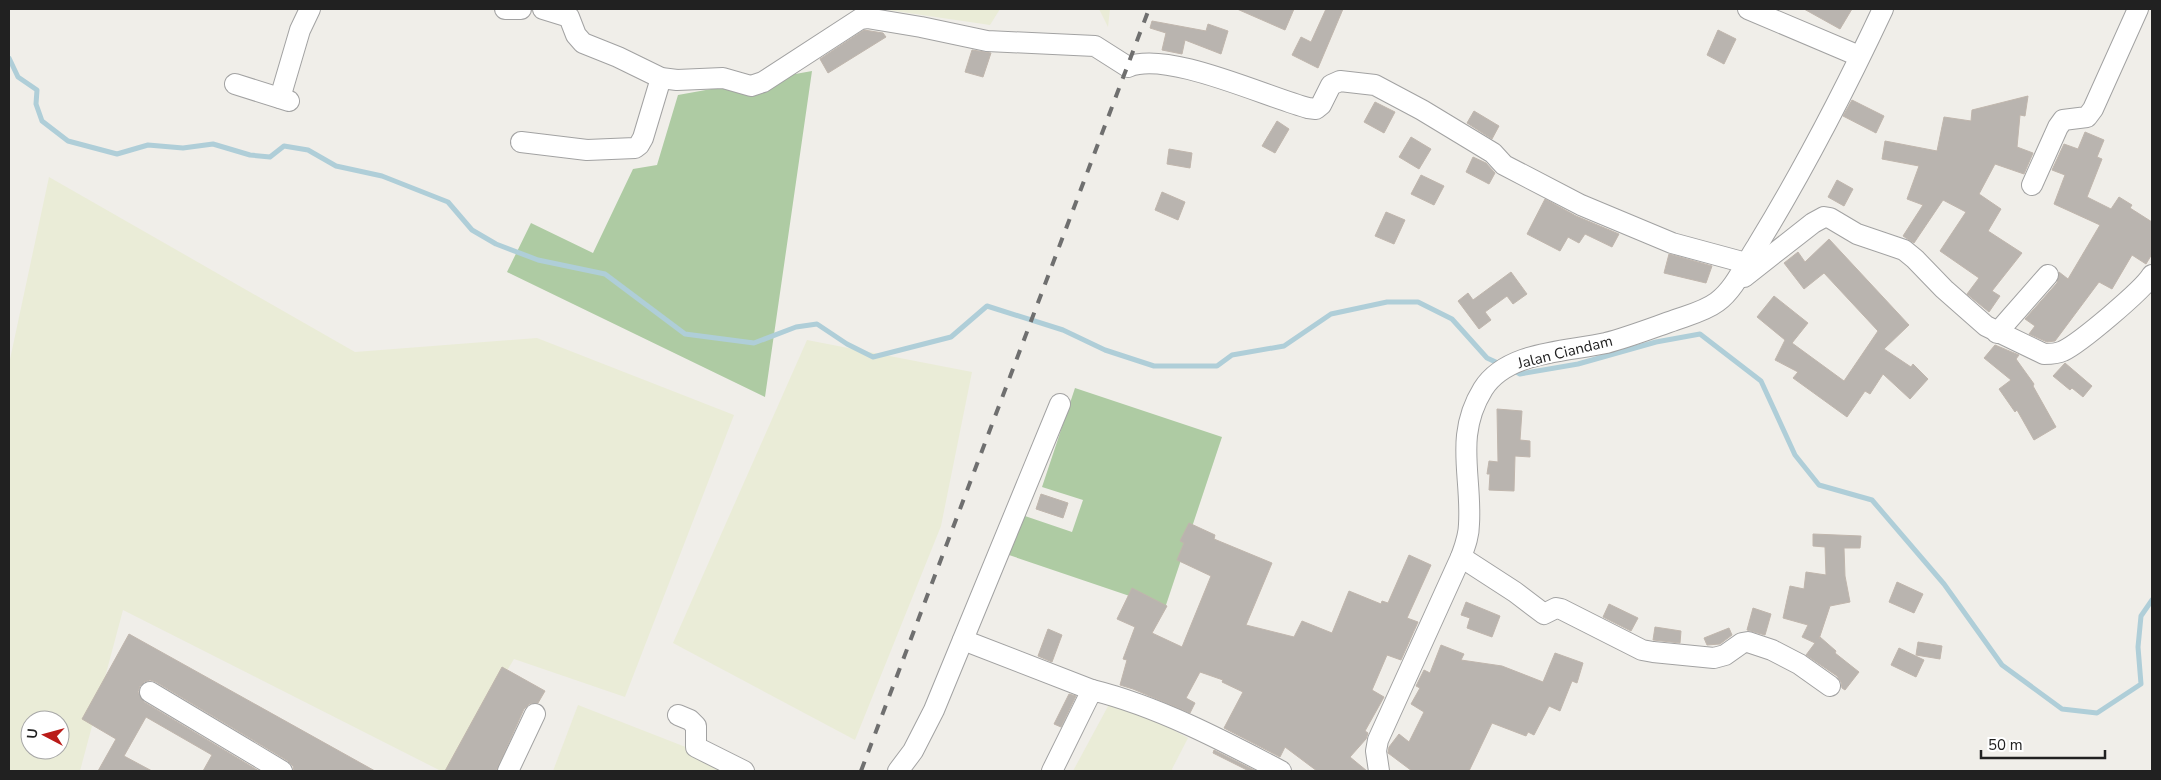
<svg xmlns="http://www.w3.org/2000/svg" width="2161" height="780" font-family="'Nunito Sans',sans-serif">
  <rect width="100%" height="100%" fill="#f0eee9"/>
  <g fill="#eaecd7" fill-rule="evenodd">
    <path d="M881,9H1000L990,25Z"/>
    <path d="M1099,9H1110L1108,27Z"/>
    <path d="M49,177L355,352L537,338L734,415L625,697L514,659L447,771H441L123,610L80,771H9V364ZM30,720H60V750H30Z"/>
    <path d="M807,340L972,372L941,526L855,740L673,643Z"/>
    <path d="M1113,697L1188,738L1172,769L1173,771H1073Z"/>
    <path d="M578,705L747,771H553Z"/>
  </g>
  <g fill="#aecba3">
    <path d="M812,71L765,397L507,272L531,223L593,253L633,169L657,165L678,95Z"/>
    <path d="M1075,388L1222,437L1165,608L1009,555L1022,515L1072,532L1083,500L1042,487Z"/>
  </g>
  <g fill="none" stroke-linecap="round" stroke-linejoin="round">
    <g stroke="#afced8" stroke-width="5">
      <path d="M9,58L18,77L37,90L36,104L42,121L68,141L117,154L148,145L183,148L213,144L250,155L270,157L284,146L308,150L336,166L382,176L448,202L472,230L496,244L538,260L605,274L685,334L754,343L796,327L817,324L847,344L873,357L951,337L987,306L1063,330L1105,350L1154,366H1217L1232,355L1284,346L1331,314L1387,302H1418L1452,319L1487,358L1500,364"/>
      <path d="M1513,370L1520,374L1578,364L1656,342L1700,334L1761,381L1795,455L1819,485L1872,500L1944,584L2002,665L2062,709L2097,713L2141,684L2138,647L2141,616L2152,600"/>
    </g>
  </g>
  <g fill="#b9b4af" stroke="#c0b6ad">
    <path d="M1237,9H1294L1285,30Z"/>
    <path d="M1326,9H1343L1318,68L1292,55L1301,37L1311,42Z"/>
    <path d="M1804,9H1852L1840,29Z"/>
    <path d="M1152,21L1206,31L1208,24L1228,31L1221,54L1185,40L1182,54L1162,50L1166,33L1150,28Z"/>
    <path d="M864,30L883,33L886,37L828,73L820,59Z"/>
    <path d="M1718,30L1736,39L1724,64L1707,55Z"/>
    <path d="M972,50L991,53L983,77L965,72Z"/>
    <path d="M2028,96L2025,116L2020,115L2017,147L2033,153L2024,174L1995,164L1979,194L2001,209L1988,231L2022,253L1992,291L2000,296L1989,312L1967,294L1979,278L1940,251L1966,212L1943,200L1914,243L1906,238L1903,236L1923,205L1907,199L1919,166L1882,159L1885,141L1937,151L1944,117L1971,121L1972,110Z"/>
    <path d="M1852,100L1884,116L1876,133L1843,116Z"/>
    <path d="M1375,102L1395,112L1384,133L1364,122Z"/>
    <path d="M1474,111L1499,126L1492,139L1467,123Z"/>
    <path d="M1277,121L1289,129L1275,153L1262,146Z"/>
    <path d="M2085,132L2104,140L2097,157L2102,159L2087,197L2111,209L2119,197L2132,205L2130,208L2152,222V254L2146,264L2132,255L2112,289L2099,282L2055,341L2047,342L2029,334L2035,326L2025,319L2057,283L2059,272L2068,279L2100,225L2054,204L2065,175L2052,170L2064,144L2078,149Z"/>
    <path d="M1411,137L1431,149L1419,169L1399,157Z"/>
    <path d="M1169,149L1192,153L1190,168L1167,164Z"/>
    <path d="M1473,157L1486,163L1495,173L1489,184L1466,172Z"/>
    <path d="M1421,175L1444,186L1434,205L1411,194Z"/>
    <path d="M1837,180L1853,189L1844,206L1828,197Z"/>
    <path d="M1162,192L1185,202L1178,220L1155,210Z"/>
    <path d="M1545,199L1576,216L1619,234L1612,247L1585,234L1579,243L1568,237L1560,251L1527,234Z"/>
    <path d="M1386,212L1405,220L1394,244L1375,236Z"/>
    <path d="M1829,239L1909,325L1884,349L1911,367L1913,364L1928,379L1910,399L1883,374L1870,394L1865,391L1847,417L1793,378L1798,372L1775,360L1785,340L1757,317L1774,296L1808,323L1792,343L1844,381L1878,331L1824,273L1804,289L1784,263L1798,252L1805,262Z"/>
    <path d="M1669,254L1712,266L1706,283L1664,273Z"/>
    <path d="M1511,272L1527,294L1513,304L1507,296L1485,312L1491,320L1479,329L1458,301L1468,293L1473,300Z"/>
    <path d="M1995,345L2019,355L2016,359L2034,384L2033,386L2056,427L2034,440L2017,410L2015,412L1999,389L2011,380L1984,358Z"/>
    <path d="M2065,363L2092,386L2083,397L2072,388L2070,390L2053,376Z"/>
    <path d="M1497,409L1522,411L1520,440L1530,441V457L1515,456L1514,491L1489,490L1490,474H1487L1489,461L1498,462Z"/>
    <path d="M1041,494L1068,503L1063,518L1036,509Z"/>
    <path d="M1189,523L1215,535L1214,539L1272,563L1246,625L1294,637L1302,621L1332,633L1349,591L1381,604L1382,601L1388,603L1409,555L1431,565L1407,618L1418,622L1401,660L1387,655L1372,690L1384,697L1365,731L1368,733L1366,739L1350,757L1367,771H1317L1285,747L1280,757L1224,728L1243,692L1222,682L1223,680L1200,672L1186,698L1195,703L1190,713L1133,689L1120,685L1127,660L1123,659L1135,627L1117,619L1132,588L1167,606L1152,633L1182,647L1211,576L1177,560L1184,543L1180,541Z"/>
    <path d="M1813,534L1861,536L1860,548H1844L1845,576L1850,602L1830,606L1819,639L1820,637L1836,651L1835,653L1859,672L1845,690L1842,688L1841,682L1837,676L1806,655L1815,643L1802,637L1808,625L1783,618L1790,586L1804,589L1806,572L1826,575L1825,547L1813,546Z"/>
    <path d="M1897,582L1923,594L1914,613L1889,602Z"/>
    <path d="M1466,602L1500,616L1492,637L1467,628L1470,618L1461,615Z"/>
    <path d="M1609,604L1638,618L1631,631L1603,617Z"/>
    <path d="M1753,608L1771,614L1765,635L1747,630Z"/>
    <path d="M1655,627L1681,631L1680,643L1653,640Z"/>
    <path d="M1729,628L1732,635L1720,644L1707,645L1704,638Z"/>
    <path d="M1048,629L1062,635L1052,662L1038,656Z"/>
    <path d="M129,634L375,771H294L293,766L288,761L156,682L150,680L144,682L140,686L138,692L144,702L259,771H203L212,755L146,717L124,756L152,771H98L116,739L82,719Z"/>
    <path d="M1918,642L1942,646L1940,659L1916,655Z"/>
    <path d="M1441,645L1464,654L1461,660L1502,666L1543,682L1555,653L1583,663L1577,683L1572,681L1560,711L1549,706L1534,735L1528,732L1526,736L1492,723L1469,771H1412L1388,753L1389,747L1399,734L1409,742L1424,712L1411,704L1420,688L1416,686L1424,670L1430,673Z"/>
    <path d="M1899,648L1924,660L1916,677L1891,665Z"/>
    <path d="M502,667L545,691L538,703L529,704L524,709L496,771H445Z"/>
    <path d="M1069,694L1076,696L1061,727L1054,724Z"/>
    <path d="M1214,750L1256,771H1249L1213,753Z"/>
  </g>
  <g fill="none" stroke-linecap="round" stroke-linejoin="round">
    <g stroke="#a2a2a2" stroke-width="22">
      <g id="minor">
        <path d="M505,9H521"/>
        <path d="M543,9L569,17L576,35L583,43L618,57L661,78L677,80L723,78L751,86L763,82L860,19L867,18L921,27L987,41L1095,46L1128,67C1167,50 1266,97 1308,108L1316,109L1321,105L1331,85L1340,81L1375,85L1422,110L1493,153L1504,165L1581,205L1672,243L1746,263"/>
        <path d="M1748,9L1859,56"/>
        <path d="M235,84L289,101"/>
        <path d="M280,98L300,30L310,9"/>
        <path d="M521,142L587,150L635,148L639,145L643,138L661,78"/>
        <path d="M2032,185L2058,127L2063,120L2087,117L2093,109L2138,9"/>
        <path d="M1744,277L1813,223L1824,217L1830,218L1857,234L1904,250L1915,259L1944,289L1986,326L2044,354C2050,354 2057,354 2063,351C2080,343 2143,290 2152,275"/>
        <path d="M1997,333L2048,275"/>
        <path d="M1461,557L1515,592L1544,614L1556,608L1561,609L1642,650L1653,652L1714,658L1725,655L1742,643L1748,642L1772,650L1799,664L1830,686"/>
        <path d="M963,640L1092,690"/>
        <path d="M150,692L282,771"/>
        <path d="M678,715L690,720L696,726V747L744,771"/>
        <path d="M508,771L535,714"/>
        <path d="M898,771L913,751L934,710L1060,404"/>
        <path d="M1052,771L1092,690C1157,706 1222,740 1281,771"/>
        <path d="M1379,771L1376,751L1378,740L1461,557C1465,546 1469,536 1469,524C1472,475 1454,436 1483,389C1507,351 1566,352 1606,343C1629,337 1652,328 1675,320C1689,315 1705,311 1717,302C1735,289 1745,264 1757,246C1804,169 1845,90 1883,9"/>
      </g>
    </g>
    <use href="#minor" stroke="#fff" stroke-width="20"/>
    <path stroke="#6f6f6f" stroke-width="4" stroke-dasharray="10 10" stroke-linecap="butt" d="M861,771L1149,9"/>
  </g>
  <g text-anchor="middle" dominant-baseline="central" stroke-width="4" stroke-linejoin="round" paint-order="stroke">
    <g font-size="15" fill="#212121" stroke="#fff">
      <text transform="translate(1565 352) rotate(-14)">Jalan Ciandam</text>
    </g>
  </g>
  <rect width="2161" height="780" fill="none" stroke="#212121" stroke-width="20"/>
  <g transform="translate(45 735) rotate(276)"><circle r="24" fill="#ffffff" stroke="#a6a6a6"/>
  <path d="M0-4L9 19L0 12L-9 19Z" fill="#ba1b18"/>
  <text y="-8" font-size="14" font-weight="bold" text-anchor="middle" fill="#212121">U</text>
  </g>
  <path d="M1981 750v8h124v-8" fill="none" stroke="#212121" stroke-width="2.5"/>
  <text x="1988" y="750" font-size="15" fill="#212121" stroke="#ffffff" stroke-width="4" paint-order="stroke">50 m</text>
</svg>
